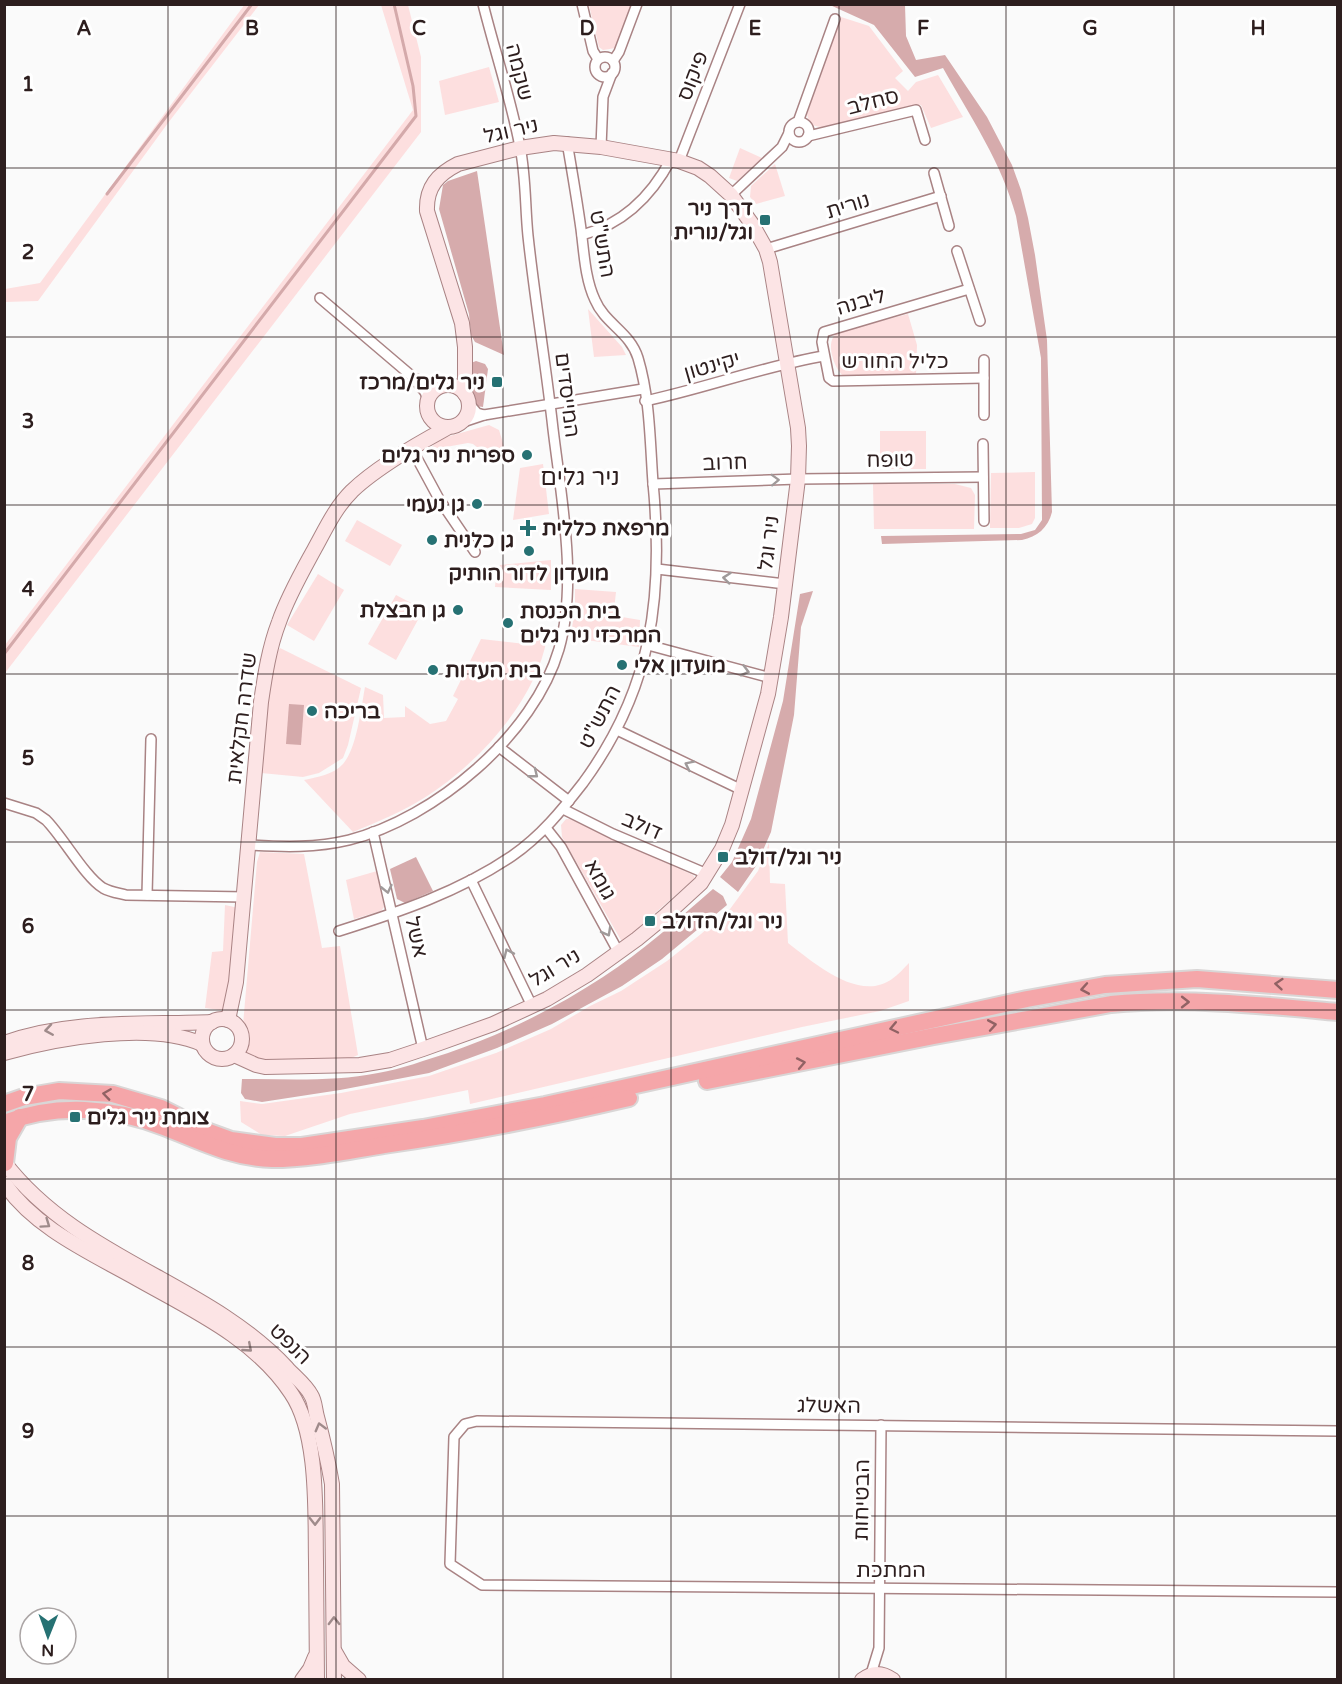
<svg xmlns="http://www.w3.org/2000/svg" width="1342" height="1684" font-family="'Varela Round','Noto Sans Hebrew',sans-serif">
  <rect width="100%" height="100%" fill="#fafafa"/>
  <g fill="#fddfdf">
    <path d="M245,4L259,5L168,123L38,301L5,302V289L40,283Z"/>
    <path d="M381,5H408L421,57V132L5,673V645L413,110Z"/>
    <path d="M589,5H631L616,48L603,50L599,47Z"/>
    <path d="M841,17L869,26L903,71L895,78L908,91L916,82L938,75L963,117L931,128L921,105L825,127C814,127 809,125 807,114Z"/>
    <path d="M489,67L499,102L445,115L439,81Z"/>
    <path d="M740,148L762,158L737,181L729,178Z"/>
    <path d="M775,164L785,196L756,204L750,197L751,186Z"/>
    <path d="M588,309L622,347L626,355L594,357Z"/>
    <path d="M908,314L917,345L916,375L845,377C836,372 828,350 832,340C833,336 835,335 838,332Z"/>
    <path d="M489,425L499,430L507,456L490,457L473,444L468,443L429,450L439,439Z"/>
    <rect x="880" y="431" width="46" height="38"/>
    <path d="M543,464L549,514L513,520L520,468Z"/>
    <path d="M1035,472V518L1032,524L1019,528H990L991,473Z"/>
    <path d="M873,484H955L971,488L975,495L974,529H874Z"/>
    <path d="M357,520L402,545L390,566L345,541Z"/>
    <path d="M551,560V590L495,587L496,576L500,565Z"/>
    <path d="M318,574L344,590L314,641L287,625Z"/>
    <path d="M575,589L616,592L614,610L622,617L640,620L639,647L570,638L575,611Z"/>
    <path d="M396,595L413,604L409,611L420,616L396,660L368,644Z"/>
    <path d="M527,637L547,638C536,701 477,765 424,798C402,812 377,822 353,832L304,780C317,777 333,775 343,764C357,748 361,708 365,687L383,695L384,718L405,717V706L430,724L446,721L458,699L453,696L481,639L525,644Z"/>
    <path d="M280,648L361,688L348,745L343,758L319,773L303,777L261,773C264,748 267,664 280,648Z"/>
    <path d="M566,819H570L693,875L695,878L622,942L562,837L561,825Z"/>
    <path d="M769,843L770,883L785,884L788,943C813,962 859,1003 892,979C898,975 904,968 909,963V1001L880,1011L802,1027L470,1104L468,1090L350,1114L285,1136L262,1135L241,1122L240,1101L262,1104L341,1093L429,1076L496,1053L551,1029L590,1006L621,991L667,961L701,934L730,909L758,871Z"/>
    <path d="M260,852L304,854L322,948L340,946L358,1055L347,1060H240L257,862Z"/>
    <path d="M377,871L384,907L381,911L354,919L346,880Z"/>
    <path d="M225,905L239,908L227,1011L205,1008L212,952L223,951Z"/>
  </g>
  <g fill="#d6abac">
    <path d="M830,5H905L906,36L916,60L945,55L987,117L1012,165L1021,190L1028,218L1035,255L1047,340L1052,512C1048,528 1037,537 1022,540L882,544L881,536L1021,534L1035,530L1042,520L1041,358L1016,216C1002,163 970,116 943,68L915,77L874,25Z"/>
    <path d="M477,171L504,355L475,342L471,335L469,314L439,209L443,185L448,181Z"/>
    <path d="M476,361L485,364L488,369L483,407L476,406L471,385V363Z"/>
    <path d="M813,591L801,627L794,715L771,832L756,866L738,892L720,877L732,862L751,819L783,701L800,594Z"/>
    <path d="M416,857L433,891L405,903L397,899L390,869Z"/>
    <path d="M713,889L723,896L727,905L662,959L622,986L552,1024L497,1048L429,1073L340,1090L262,1102L245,1099L241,1093L242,1079C287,1079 334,1082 378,1073C402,1069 425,1060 448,1053C503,1034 554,1009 603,977C642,952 677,920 713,889Z"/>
  </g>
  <path fill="#d4a9aa" d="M289,704L304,705L301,745L286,744Z"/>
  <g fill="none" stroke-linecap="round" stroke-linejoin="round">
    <g stroke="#d4a9aa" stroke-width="3">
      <path d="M107,194L252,4"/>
      <path d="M4,654L416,116L413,86L394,4"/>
    </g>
    <g stroke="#a98384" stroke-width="12">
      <g id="street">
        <path d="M582,4L593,51L598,59"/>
        <circle cx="605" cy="67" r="10"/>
        <path d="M613,61L619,52L637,4"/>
        <path d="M798,122L835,19"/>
        <circle cx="799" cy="132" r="10"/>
        <path d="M808,136L916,110L925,140"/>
        <path d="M601,147L603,97L612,73"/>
        <path d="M679,161L740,4"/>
        <path d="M934,173L949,226"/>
        <path d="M731,195L782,147L789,133"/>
        <path d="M582,235C623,224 651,197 671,159"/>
        <path d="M766,249L941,196"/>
        <path d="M957,251L980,321"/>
        <path d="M969,289L824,332L822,342L829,378L833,381L984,378"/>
        <path d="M320,298L414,378L425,392L428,400"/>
        <path d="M984,360V415"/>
        <path d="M416,379L438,387"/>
        <path d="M645,401C706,388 764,366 824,356"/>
        <path d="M470,405L477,413L484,415"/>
        <path d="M463,422L484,415L643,389"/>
        <path d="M983,444L984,521"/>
        <path d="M412,449L439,499L475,552"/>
        <path d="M653,484L798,479L983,477"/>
        <path d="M657,569L785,584"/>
        <path d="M648,645L771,678"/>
        <path d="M617,730L742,790"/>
        <path d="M499,747L569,801"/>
        <path d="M4,803L36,813L46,820C63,837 85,877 103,888C110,892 118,893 126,895L245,897"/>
        <path d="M563,809L613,834L707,874"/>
        <path d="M546,828L561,847L619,953"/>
        <path d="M373,832L423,1049"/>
        <path d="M250,845C283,847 316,848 349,840C435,818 534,735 559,649C578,583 561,496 553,429C546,365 535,301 528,236C525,207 526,176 520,147C511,99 495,52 483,4"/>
        <path d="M471,880L532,1006"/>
        <path d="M147,895L151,739"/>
        <path d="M339,931C399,912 459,892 512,856C541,836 562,810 583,783C652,689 664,597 653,483C650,442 650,398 638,358C630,332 605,324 595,300C585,279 584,252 581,229C577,200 572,171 567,142"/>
        <path d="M1338,1431L477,1421L465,1424L454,1437L450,1564L482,1585L1338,1592"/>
        <path d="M871,1674L879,1648L881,1425"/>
      </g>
    </g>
    <g stroke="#a98384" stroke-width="16">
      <g id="secondary">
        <circle cx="448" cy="406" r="21"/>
        <circle cx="222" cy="1039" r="20"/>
        <path d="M228,1020L236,982L261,702C265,675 269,648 279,622C288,596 302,572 315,548C326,528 335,508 352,491C375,469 419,443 447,428"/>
        <path d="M4,1043C71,1019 143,1025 212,1022"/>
        <path d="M4,1053C57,1038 151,1021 202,1044"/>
        <path d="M234,1055L256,1065L265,1067L360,1065L390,1060L423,1049L493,1024L547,999L587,975L637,939L665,916L701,883L722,849L732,825L768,694L781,617L798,479L799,446L798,428L770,262L766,249L752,224L731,195L710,176L698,168L679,161L601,147L554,143L520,148L458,164C438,174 426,187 427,211L462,323L465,347V394"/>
        <path d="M4,1162C79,1260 206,1281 287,1368C294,1376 306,1385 311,1395C315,1401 315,1410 317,1417C323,1439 328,1461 332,1484L334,1680"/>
        <path d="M4,1183C34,1227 87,1251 132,1276C188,1308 254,1337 291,1393C319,1434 315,1513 316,1562C316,1601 317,1640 317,1680"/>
        <path d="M335,1652L343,1666L359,1680"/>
        <path d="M302,1680L310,1669L315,1657"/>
        <path d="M862,1680C872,1672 882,1672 893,1680"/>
      </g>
    </g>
    <g stroke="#d9d6d6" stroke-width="20">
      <g id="highway">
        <path d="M707,1081L934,1036L1111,1004C1186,997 1262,1005 1338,1012"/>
        <path d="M4,1104L24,1097L59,1091L113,1094L161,1108L209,1132L231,1140L275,1146H302L423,1128L545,1105L1027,999L1105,985L1197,979L1338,990"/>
        <path d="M4,1123C56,1103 113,1107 164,1127C200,1141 232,1158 272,1159C309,1159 347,1151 384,1145C467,1133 548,1117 629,1098"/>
        <path d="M5,1163L8,1138L20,1117"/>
      </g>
    </g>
    <use href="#street" stroke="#fff" stroke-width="9"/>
    <use href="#secondary" stroke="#fce4e5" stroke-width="14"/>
    <use href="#highway" stroke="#f5a6a9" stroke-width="16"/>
  </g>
  <defs><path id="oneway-chevron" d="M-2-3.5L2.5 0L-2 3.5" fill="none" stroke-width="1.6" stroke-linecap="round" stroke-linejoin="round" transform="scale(1.5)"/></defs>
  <g stroke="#a09a9a">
    <use href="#oneway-chevron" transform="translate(775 480) rotate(-2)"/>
    <use href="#oneway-chevron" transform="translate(727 578) rotate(-174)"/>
    <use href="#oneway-chevron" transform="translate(745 671) rotate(15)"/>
    <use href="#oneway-chevron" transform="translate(689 765) rotate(-154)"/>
    <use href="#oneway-chevron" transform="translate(534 774) rotate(38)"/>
    <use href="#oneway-chevron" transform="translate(387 889) rotate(77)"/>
    <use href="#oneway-chevron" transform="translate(607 932) rotate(61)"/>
    <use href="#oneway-chevron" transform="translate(508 953) rotate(-114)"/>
  </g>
  <g stroke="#916264">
    <use href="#oneway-chevron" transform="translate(1279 984) rotate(-175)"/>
    <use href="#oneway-chevron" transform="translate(1085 989) rotate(170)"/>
    <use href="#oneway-chevron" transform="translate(1185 1002)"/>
    <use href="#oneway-chevron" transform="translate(992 1025) rotate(-10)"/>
    <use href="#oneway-chevron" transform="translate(894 1028) rotate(168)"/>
    <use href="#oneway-chevron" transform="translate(801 1063) rotate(-11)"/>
    <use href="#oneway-chevron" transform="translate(107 1094) rotate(-172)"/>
  </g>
  <g stroke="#9f8b8b">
    <use href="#oneway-chevron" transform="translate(49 1030) rotate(171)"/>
    <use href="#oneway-chevron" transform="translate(46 1224) rotate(35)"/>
    <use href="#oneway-chevron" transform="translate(248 1348) rotate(41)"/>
    <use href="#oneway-chevron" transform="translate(320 1427) rotate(-105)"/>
    <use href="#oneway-chevron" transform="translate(315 1521) rotate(89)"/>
    <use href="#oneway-chevron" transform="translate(334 1621) rotate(-91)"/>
  </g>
  <path fill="none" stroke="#2d1e1e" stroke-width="1.5" stroke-opacity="0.55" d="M168,4V1680M336,4V1680M503,4V1680M671,4V1680M839,4V1680M1006,4V1680M1174,4V1680M4,168H1338M4,337H1338M4,505H1338M4,674H1338M4,842H1338M4,1010H1338M4,1179H1338M4,1347H1338M4,1516H1338"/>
  <g fill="#267173" stroke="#fff" stroke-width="2">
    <rect x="759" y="214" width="12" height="12" rx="3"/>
    <rect x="491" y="376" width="12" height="12" rx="3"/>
    <circle cx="527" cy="455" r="6"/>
    <circle cx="477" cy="504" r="6"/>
    <path d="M525 519h6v6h6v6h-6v6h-6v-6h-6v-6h6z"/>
    <circle cx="432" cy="540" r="6"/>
    <circle cx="529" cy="551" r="6"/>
    <circle cx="458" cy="610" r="6"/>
    <circle cx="508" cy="623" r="6"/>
    <circle cx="622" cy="665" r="6"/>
    <circle cx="433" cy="670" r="6"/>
    <circle cx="312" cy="711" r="6"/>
    <rect x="717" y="851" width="12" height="12" rx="3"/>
    <rect x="644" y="915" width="12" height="12" rx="3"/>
    <rect x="69" y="1111" width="12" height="12" rx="3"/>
  </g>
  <g text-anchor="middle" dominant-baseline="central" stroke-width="6" stroke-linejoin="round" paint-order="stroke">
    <g font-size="21" fill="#2d1e1e" stroke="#fff">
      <text transform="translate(519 72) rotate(76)">שקמה</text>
      <text transform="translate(693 76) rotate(-69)">פיקוס</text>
      <text transform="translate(873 102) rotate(-14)">סחלב</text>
      <text transform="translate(511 131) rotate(-13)">ניר וגל</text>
      <text transform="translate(848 206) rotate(-17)">נורית</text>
      <text transform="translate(602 244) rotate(80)">התש"ט</text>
      <text transform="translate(861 302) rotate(-16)">ליבנה</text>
      <text x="895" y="361">כליל החורש</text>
      <text transform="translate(712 366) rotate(-16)">יקינטון</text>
      <text transform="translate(567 395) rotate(83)">המייסדים</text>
      <text transform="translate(890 460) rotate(-1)">טופח</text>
      <text transform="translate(725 463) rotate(-2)">חרוב</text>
      <text transform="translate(769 543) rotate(-83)">ניר וגל</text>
      <text transform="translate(600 717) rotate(-63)">התש"ט</text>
      <text transform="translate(242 718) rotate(-83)">שדרה חקלאית</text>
      <text transform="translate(642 826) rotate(23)">דולב</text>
      <text transform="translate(600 880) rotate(61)">גומא</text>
      <text transform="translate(416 937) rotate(77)">אשל</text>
      <text transform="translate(555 968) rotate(-31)">ניר וגל</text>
      <text transform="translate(290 1344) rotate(44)">הנפט</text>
      <text transform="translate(829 1406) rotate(1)">האשלג</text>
      <text transform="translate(862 1500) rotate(-89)">הבטיחות</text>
      <text x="891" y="1570">המתכת</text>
    </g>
    <g font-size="21" font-weight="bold" fill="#2d1e1e" stroke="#fff" text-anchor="start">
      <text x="753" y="208" text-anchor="end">דרך ניר<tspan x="753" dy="24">וגל/נורית</tspan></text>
      <text x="485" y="382" text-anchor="end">ניר גלים/מרכז</text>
      <text x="515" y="455" text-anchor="end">ספרית ניר גלים</text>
      <text x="465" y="504" text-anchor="end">גן נעמי</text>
      <text x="542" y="528">מרפאת כללית</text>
      <text x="444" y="540">גן כלנית</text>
      <text x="529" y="573" text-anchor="middle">מועדון לדור הותיק</text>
      <text x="446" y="610" text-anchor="end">גן חבצלת</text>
      <text x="520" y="611">בית הכנסת<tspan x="520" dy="24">המרכזי ניר גלים</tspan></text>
      <text x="634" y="665">מועדון אלי</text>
      <text x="445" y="670">בית העדות</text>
      <text x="324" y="711">בריכה</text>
      <text x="735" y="857">ניר וגל/דולב</text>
      <text x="662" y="921">ניר וגל/הדולב</text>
      <text x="87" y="1117">צומת ניר גלים</text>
    </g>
    <g font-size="24" fill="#2d1e1e" stroke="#fff">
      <text x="580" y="477">ניר גלים</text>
    </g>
  </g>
  <g font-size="20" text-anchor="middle" font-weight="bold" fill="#2d1e1e" stroke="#fff" stroke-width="6" stroke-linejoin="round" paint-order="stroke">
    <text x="84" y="35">A</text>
    <text x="252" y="35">B</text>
    <text x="419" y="35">C</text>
    <text x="587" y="35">D</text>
    <text x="755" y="35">E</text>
    <text x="923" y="35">F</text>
    <text x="1090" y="35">G</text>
    <text x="1258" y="35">H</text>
    <text x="28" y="91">1</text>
    <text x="28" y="259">2</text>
    <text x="28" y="428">3</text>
    <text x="28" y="596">4</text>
    <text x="28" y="765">5</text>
    <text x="28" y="933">6</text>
    <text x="28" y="1101">7</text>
    <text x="28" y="1270">8</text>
    <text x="28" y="1438">9</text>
  </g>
  <rect width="1342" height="1684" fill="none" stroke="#2d1e1e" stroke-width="12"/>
  <g transform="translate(48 1636) rotate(181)"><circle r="28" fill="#ffffff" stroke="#aba5a5" stroke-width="1.5"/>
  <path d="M0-4.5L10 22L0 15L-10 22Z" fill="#267173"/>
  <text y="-9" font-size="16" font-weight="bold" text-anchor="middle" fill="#2d1e1e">N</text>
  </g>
</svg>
